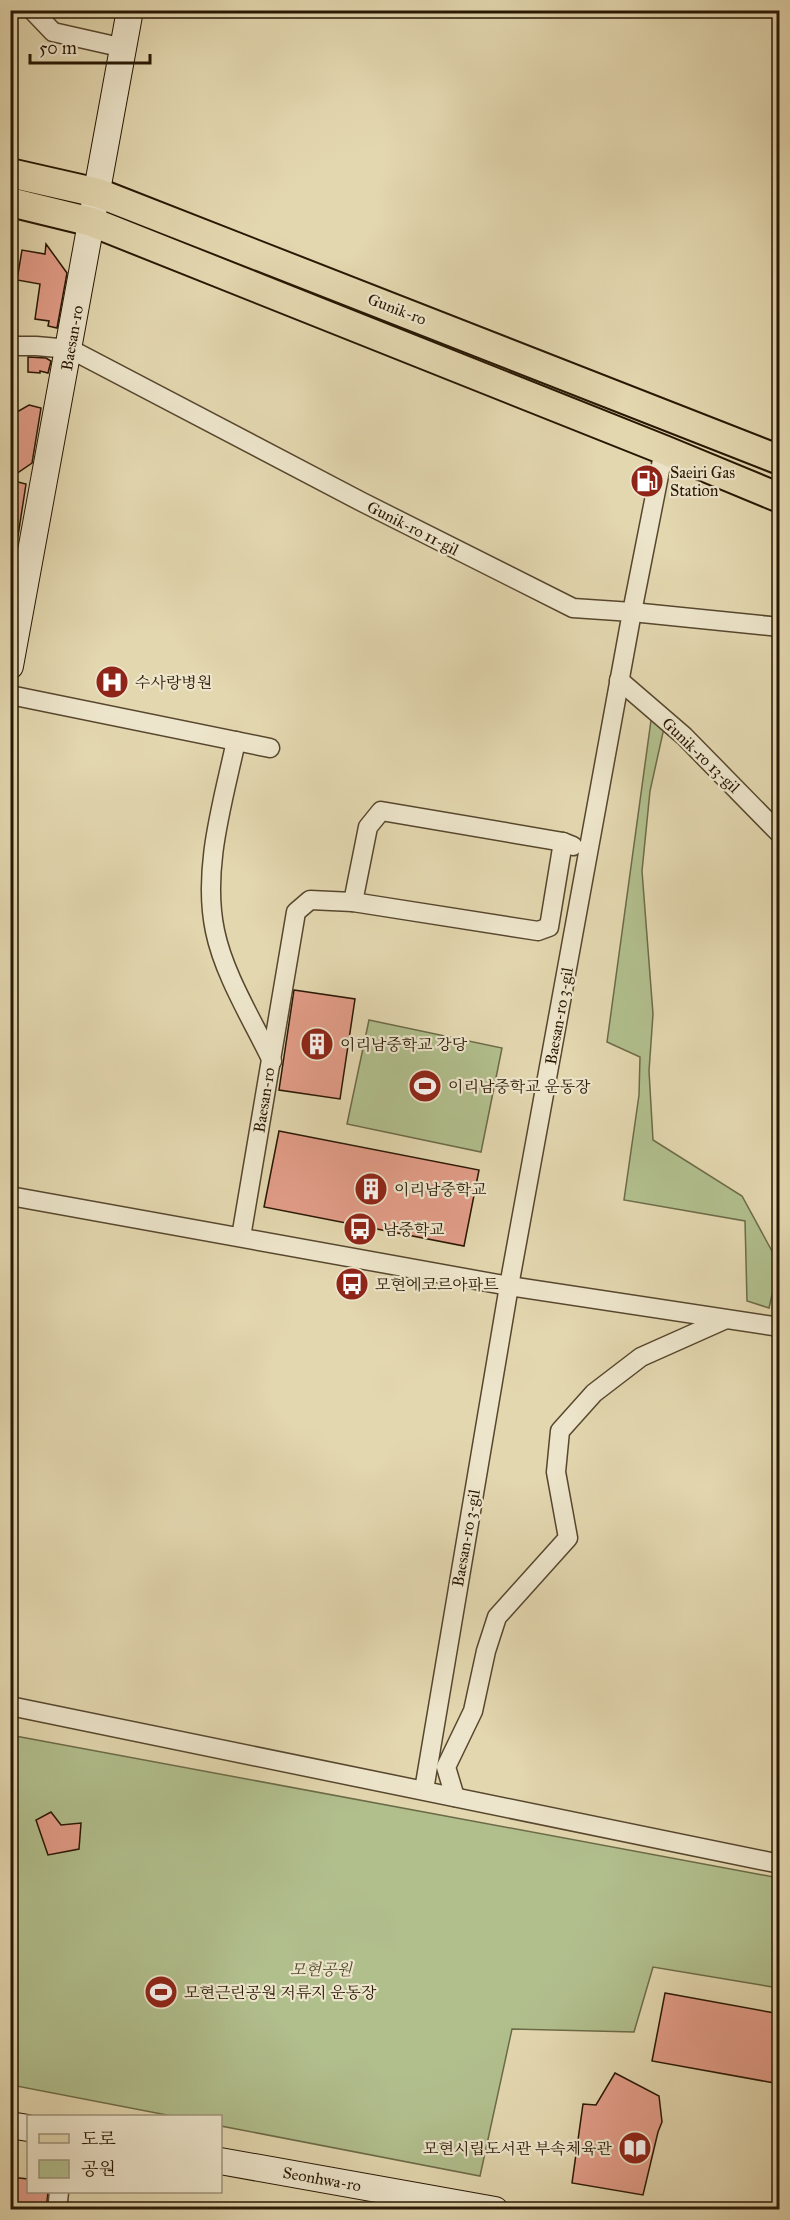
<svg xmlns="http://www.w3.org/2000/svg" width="790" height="2220" font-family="'IM FELL Great Primer','Noto Serif KR',serif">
  <rect width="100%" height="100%" fill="#e3d7af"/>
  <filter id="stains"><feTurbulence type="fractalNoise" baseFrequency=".00333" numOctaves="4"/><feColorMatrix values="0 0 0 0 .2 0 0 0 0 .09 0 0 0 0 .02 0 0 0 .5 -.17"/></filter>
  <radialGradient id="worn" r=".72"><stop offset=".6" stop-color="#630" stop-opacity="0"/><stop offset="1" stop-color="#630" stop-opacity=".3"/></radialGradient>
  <g fill="#b1bf8d" stroke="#6c6b48" stroke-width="1.5">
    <path d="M652,713L666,719L650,791L642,871L653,1014L649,1071L653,1140L742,1196L779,1264L769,1308L747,1301L745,1221L624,1200L639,1095L640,1057L607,1042Z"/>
    <path d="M369,1020L502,1048L481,1152L347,1124Z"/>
    <path d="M10,1735L779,1878V1988L653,1967L634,2032L512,2029L480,2176L221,2126L220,2116H172L11,2085Z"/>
  </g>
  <g fill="#e39d89" stroke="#281703" stroke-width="1.5">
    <path d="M46,244L67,273L57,328L48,326L49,321L35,319L40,284L17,280L22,250L45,254Z"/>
    <path d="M28,357L46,358L51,361L48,373L40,371V373L28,372Z"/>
    <path d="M29,405L41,408L32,463L10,478V416Z"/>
    <path d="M10,480L26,484L18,536L10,535Z"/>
    <path d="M294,990L355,999L340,1099L279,1090Z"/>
    <path d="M279,1131L479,1170L464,1246L264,1207Z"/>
    <path d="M51,1812L61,1825L81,1823L79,1849L48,1855L36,1820Z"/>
    <path d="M665,1993L780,2014V2084L652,2061Z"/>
    <path d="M615,2073L659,2096L662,2122L658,2132L643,2195L572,2183L583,2104L596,2105Z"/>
    <path d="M10,2177L28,2179V2192H48L46,2210H10Z"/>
  </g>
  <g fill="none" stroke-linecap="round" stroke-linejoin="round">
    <g stroke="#57472e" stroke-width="21">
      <g id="street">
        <path d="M32,10L53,32L124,48"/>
        <path d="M10,346H36L70,349L362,502L573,608L632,612L780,627"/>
        <path d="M10,556L30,561"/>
        <path d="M619,680L684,736L780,834"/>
        <path d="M10,695L270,748"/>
        <path d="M236,741C223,802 202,869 215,931C224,975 253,1021 272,1061"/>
        <path d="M353,902L368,827L381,811L563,842L573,846"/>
        <path d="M10,1196L509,1286L780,1327"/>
        <path d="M241,1237L296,912L310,900L353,902L538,931L549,927L563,842"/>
        <path d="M10,1706L780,1864"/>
        <path d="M424,1790L509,1286L632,612L664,450"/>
        <path d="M455,1797L446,1767L473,1711L486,1651L497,1617L568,1538L556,1472L560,1431L594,1393L641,1357L724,1320"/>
        <path d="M57,2210L59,2192"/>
      </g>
    </g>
    <g stroke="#281703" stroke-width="28">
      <g id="secondary">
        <path d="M10,666L130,10"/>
        <path d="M10,2125L28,2128"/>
        <path d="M220,2161L495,2210"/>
      </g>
    </g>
    <g stroke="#281703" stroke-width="32">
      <g id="primary">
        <path d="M10,173L98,193L780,460"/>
        <path d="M10,202L92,222L664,450L780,498"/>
      </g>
    </g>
    <use href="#street" stroke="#ede5cb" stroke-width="18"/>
    <use href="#secondary" stroke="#ede5cb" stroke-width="26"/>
    <use href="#primary" stroke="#e3d7af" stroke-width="28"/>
  </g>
  <defs>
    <g id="fuel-disc" transform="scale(1.725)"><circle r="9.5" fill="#8f2418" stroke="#ede5cb"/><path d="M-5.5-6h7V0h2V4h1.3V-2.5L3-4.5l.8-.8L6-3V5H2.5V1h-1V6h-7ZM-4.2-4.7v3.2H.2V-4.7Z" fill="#fff"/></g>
    <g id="hospital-disc" transform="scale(1.725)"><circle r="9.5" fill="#8f2418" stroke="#ede5cb"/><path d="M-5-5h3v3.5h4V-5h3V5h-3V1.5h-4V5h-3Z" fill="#fff"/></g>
    <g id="building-disc" transform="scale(1.725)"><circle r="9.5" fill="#8f2418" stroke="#ede5cb"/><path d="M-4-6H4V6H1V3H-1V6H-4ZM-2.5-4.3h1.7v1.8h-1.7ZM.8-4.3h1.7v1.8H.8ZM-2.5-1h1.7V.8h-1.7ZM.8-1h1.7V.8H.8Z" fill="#fff"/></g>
    <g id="stadium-disc" transform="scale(1.725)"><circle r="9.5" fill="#8f2418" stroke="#ede5cb"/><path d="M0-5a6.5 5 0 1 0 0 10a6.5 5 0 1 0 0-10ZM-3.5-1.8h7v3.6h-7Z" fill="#fff"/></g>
    <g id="bus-disc" transform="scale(1.725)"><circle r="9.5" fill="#8f2418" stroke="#ede5cb"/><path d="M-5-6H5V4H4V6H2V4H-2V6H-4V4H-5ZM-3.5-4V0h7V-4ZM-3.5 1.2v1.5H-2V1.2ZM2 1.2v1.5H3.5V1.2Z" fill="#fff"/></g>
    <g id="library-disc" transform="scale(1.725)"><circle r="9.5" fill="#8f2418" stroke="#ede5cb"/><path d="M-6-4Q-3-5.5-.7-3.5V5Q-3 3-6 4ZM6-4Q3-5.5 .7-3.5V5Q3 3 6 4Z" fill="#fff"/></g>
  </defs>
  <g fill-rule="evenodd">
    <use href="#fuel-disc" x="647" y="481"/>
    <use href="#hospital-disc" x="112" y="682"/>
    <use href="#building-disc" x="317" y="1044"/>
    <use href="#stadium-disc" x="425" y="1086"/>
    <use href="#building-disc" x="371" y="1189"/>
    <use href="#bus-disc" x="360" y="1229"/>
    <use href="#bus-disc" x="352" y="1284"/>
    <use href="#stadium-disc" x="161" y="1992"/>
    <use href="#library-disc" x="635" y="2148"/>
  </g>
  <g text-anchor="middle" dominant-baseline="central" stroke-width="4.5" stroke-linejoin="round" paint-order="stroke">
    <g font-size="16" fill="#281703" stroke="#ede5cb">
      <text transform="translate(397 309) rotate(21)">Gunik-ro</text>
      <text transform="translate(72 338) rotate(-80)">Baesan-ro</text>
      <text transform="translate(413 528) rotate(27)">Gunik-ro 11-gil</text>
      <text transform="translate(701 755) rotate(44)">Gunik-ro 13-gil</text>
      <text transform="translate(559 1016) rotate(-80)">Baesan-ro 3-gil</text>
      <text transform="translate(264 1100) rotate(-81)">Baesan-ro</text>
      <text transform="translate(466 1538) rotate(-80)">Baesan-ro 3-gil</text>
      <text transform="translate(322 2179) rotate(10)">Seonhwa-ro</text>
    </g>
    <g font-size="16" fill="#281703" stroke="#ede5cb" text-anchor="start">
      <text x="670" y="472">Saeiri Gas<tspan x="670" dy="18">Station</tspan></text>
      <text x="135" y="682">수사랑병원</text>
      <text x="340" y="1044">이리남중학교 강당</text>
      <text x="448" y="1086">이리남중학교 운동장</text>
      <text x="394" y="1189">이리남중학교</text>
      <text x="383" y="1229">남중학교</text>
      <text x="375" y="1284">모현에코르아파트</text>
      <text x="184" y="1992">모현근린공원 저류지 운동장</text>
      <text x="612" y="2148" text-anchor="end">모현시립도서관 부속체육관</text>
    </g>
    <g font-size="16" font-style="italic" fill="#51492c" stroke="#ede5cb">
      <text x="321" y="1969">모현공원</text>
    </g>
  </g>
  <rect width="790" height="2220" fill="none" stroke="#e3d7af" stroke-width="36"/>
  <rect x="12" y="12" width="766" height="2196" fill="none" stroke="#281703" stroke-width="3"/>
  <rect x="18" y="18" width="754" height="2184" fill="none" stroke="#281703" stroke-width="1.5"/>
  <rect x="27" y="2115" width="195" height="78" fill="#ede5cb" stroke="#9e937b" stroke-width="1.5"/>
  <rect x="39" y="2134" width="30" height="9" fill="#e3d7af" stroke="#9e937b" stroke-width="1.5"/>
  <text x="81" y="2145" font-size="18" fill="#281703">도로</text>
  <rect x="39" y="2160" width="30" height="18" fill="#b1bf8d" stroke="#9e937b" stroke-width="1.5"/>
  <text x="81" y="2175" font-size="18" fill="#281703">공원</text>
  <path d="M30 54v9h120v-9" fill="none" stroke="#281703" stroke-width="3"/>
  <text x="39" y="54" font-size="18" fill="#281703" stroke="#ede5cb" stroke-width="4.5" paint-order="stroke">50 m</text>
  <rect width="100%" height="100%" filter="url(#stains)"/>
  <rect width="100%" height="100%" fill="url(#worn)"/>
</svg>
